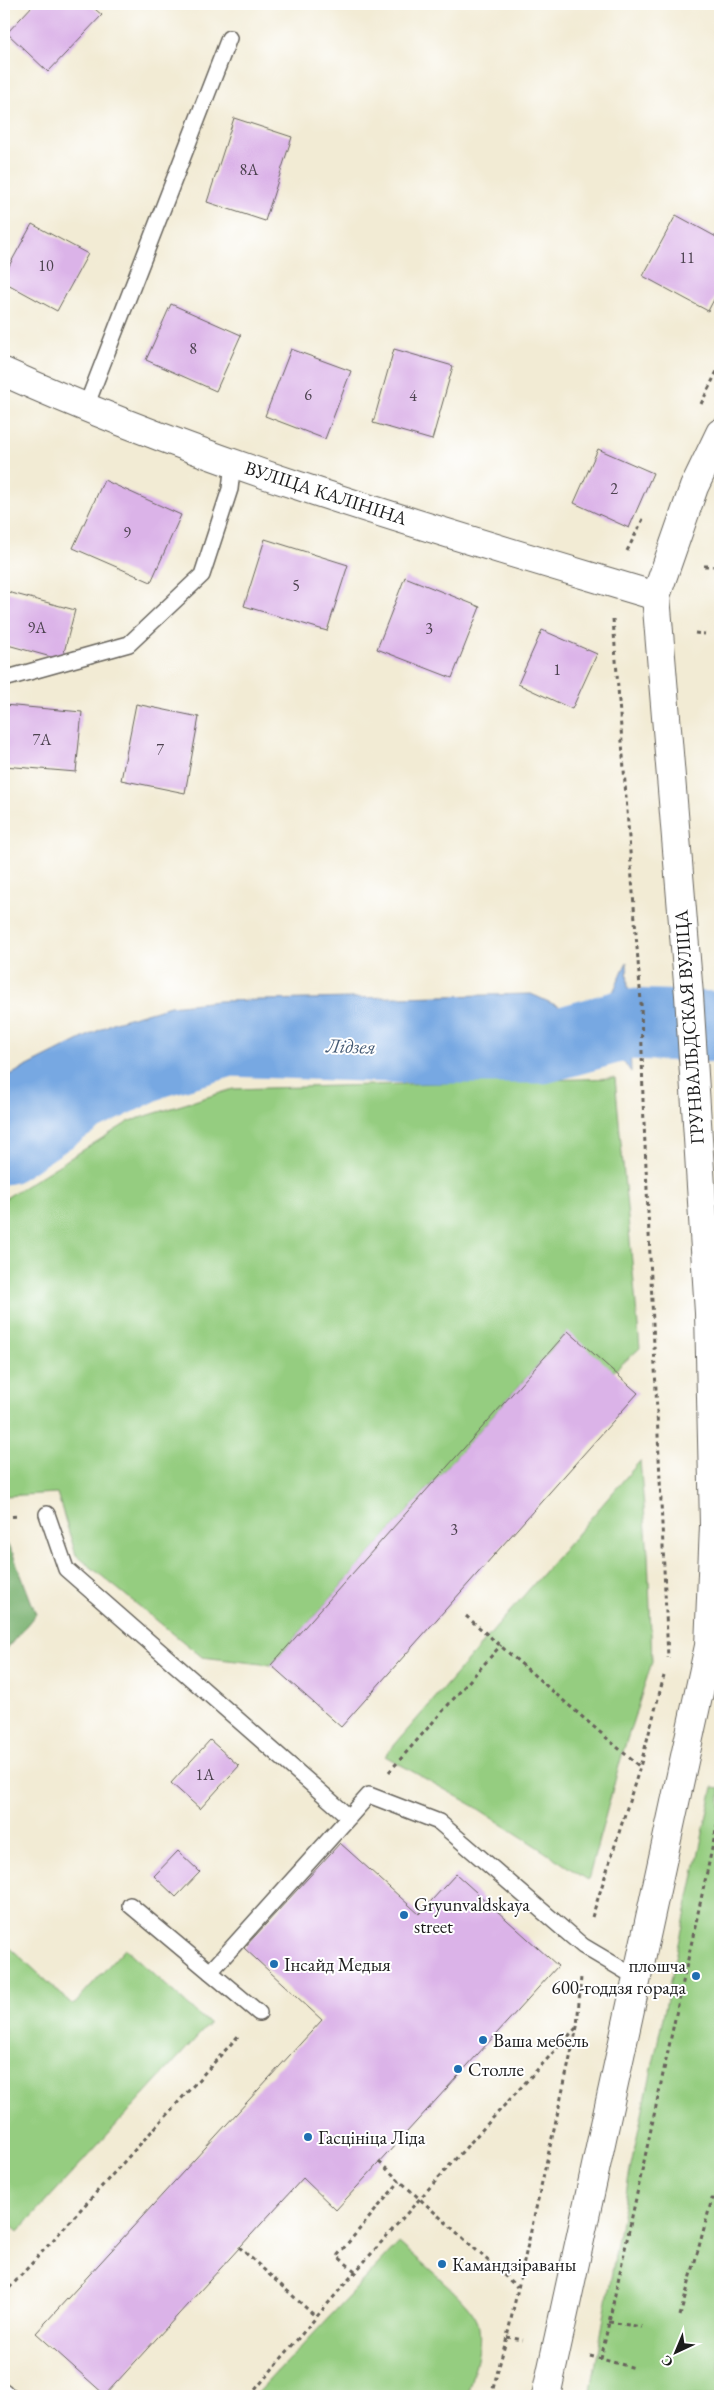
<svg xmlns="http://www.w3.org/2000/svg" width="724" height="2400" font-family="'EB Garamond',serif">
  <rect width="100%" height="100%" fill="#fff"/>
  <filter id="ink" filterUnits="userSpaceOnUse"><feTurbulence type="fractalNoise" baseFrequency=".02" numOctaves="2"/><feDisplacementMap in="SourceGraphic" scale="10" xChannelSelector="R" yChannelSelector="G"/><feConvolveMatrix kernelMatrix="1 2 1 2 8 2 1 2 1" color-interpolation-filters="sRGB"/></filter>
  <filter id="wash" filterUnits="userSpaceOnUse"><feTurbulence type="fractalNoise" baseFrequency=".0096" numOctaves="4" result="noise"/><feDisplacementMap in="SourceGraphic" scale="20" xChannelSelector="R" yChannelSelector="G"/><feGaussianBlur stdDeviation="1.12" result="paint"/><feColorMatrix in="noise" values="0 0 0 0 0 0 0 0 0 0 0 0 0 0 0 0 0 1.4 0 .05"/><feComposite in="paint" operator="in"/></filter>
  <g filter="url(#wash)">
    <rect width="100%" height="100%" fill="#f2ebd4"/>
    <g fill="#95cd80" stroke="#58744e">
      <path d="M615,1078L640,1348L613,1372L567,1332L271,1665L202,1657L76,1555L57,1493L4,1496V1199L130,1121L233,1089Z"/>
      <path d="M640,1461L648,1554L652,1662L622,1755L588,1880L474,1806L385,1756Z"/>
      <path d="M713,1787L720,1788V2396H590L631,2165Z"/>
      <path d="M4,1942L73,2005L125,1948L209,2024L18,2232L4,2219Z"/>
      <path d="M399,2243C417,2259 472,2302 478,2323C484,2346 472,2375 467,2396H255Z"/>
    </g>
    <path fill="#78b06e" stroke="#4a6645" d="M4,1539L13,1554L36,1614L4,1652Z"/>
    <path fill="#77a8e2" stroke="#4a627f" d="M627,962L631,1072L609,1041L199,1045L79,1093L4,1144V1078L115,1022L170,1006L218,1001L531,994C553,1003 584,1023 605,1004C613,997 621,972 627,962Z"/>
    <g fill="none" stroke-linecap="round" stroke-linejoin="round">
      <path stroke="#77a8e2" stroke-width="71" d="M4,1149L83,1097L151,1064L229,1041L417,1048H542L628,1024L720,1027"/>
    </g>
    <g id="blocks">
      <g fill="#dbb3e8">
        <path d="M34,4H89L102,15L48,72L7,33Z"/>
        <path d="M234,118L292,137L265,221L207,202Z"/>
        <path d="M676,215L720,239V288L708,311L643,276Z"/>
        <path d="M32,224L88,254L57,311L4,282V275Z"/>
        <path d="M171,304L241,335L216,391L146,360Z"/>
        <path d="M291,349L351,371L325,439L265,416Z"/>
        <path d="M394,349L453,366L432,440L373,423Z"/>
        <path d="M598,449L653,473L629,528L574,503Z"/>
        <path d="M104,480L181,515L151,582L73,548Z"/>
        <path d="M265,539L348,565L327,631L244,606Z"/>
        <path d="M405,577L480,607L452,678L377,649Z"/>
        <path d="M4,591L75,610L62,660L4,644Z"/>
        <path d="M542,630L597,654L572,709L518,684Z"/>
        <path d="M136,704L199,717L185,793L121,780Z"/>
        <path d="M4,705L82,712L76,772L4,766Z"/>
        <path d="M568,1331L638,1393L341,1727L271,1665Z"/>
        <path d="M210,1740L239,1766L200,1809L171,1783Z"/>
        <path d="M340,1843L419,1914L456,1874L558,1966L336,2210L303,2178L105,2395L36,2333L322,2020L244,1948Z"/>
        <path d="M178,1851L200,1872L176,1897L154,1876Z"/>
      </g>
    </g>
  </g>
  <g filter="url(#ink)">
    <use href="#blocks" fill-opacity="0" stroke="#67645c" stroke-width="1"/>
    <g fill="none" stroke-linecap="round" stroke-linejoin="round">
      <g stroke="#67645c" stroke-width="18">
        <g id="service">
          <path d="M85,409L229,38"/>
          <path d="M4,679L129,644L202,575L230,489L233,462"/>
          <path d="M47,1514L66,1569L349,1817"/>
          <path d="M130,1905L259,2013"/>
          <path d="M210,1972L369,1795L439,1822L583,1946L637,1978"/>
          <path d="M4,2391L9,2396"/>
        </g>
      </g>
      <g stroke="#67645c" stroke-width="30">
        <g id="secondary">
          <path d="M4,372C213,467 436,530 656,596"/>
          <path d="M546,2396L709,1646L714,1525L709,1313L689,995L656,596L694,487L720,433"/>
        </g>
      </g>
      <g stroke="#67645c" stroke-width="3" stroke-dasharray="4 4" stroke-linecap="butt">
        <path d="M701,404L720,365"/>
        <path d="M627,551L643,519"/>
        <path d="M704,566H713"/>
        <path d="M613,619L641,1002L643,1100L668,1658"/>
        <path d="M695,633L705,634"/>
        <path d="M4,1517L19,1516"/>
        <path d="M466,1616L640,1767"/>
        <path d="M389,1772L501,1645"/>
        <path d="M592,1917L640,1767L664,1676"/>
        <path d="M379,2162L517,2287"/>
        <path d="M239,2247L315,2316"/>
        <path d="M355,2271L337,2256L400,2181"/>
        <path d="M4,2294L240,2034"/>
        <path d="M680,2316L712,2199L720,2200"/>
        <path d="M609,2322L642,2327"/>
        <path d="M718,2323L720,2324"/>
        <path d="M507,2337L523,2340"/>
        <path d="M590,2356L635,2368"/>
        <path d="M601,2359L720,1812"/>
        <path d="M250,2396C354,2270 464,2148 576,2028"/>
        <path d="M491,2396L507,2337L577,2027L581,1977"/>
      </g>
      <use href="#service" stroke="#fff" stroke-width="15"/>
      <use href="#secondary" stroke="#fff" stroke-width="28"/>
    </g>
  </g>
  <g fill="#1f6fb2" stroke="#fff" stroke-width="2">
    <circle cx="404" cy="1915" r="5"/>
    <circle cx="274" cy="1964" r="5"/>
    <circle cx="696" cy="1976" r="5"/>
    <circle cx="483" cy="2040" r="5"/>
    <circle cx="458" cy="2069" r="5"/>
    <circle cx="308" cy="2137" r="5"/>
    <circle cx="442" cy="2264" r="5"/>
  </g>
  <g text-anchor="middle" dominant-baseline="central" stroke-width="4" stroke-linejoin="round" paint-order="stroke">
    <g font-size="16" fill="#4c424f">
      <text x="249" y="169">8А</text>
      <text x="687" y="257">11</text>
      <text x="46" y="265">10</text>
      <text x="193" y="348">8</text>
      <text x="308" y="394">6</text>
      <text x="413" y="395">4</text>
      <text x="614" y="488">2</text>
      <text x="127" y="532">9</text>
      <text x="296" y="585">5</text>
      <text x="37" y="627">9А</text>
      <text x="429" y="628">3</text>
      <text x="557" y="669">1</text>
      <text x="42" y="739">7А</text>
      <text x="160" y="749">7</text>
      <text x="454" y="1529">3</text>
      <text x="205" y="1774">1А</text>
    </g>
    <g font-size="19" fill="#1c1c1c" stroke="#fff">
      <text transform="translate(326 493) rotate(18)">ВУЛІЦА КАЛІНІНА</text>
      <text transform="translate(689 1027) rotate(-94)">ГРУНВАЛЬДСКАЯ ВУЛІЦА</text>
    </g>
    <g font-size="19" fill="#1c1c1c" stroke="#fff" text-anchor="start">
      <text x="414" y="1904">Gryunvaldskaya<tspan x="414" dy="22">street</tspan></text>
      <text x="284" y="1964">Інсайд Медыя</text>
      <text x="686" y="1965" text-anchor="end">плошча<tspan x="686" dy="22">600-годдзя горада</tspan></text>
      <text x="493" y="2040">Ваша мебель</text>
      <text x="468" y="2069">Столле</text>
      <text x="318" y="2137">Гасцініца Ліда</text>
      <text x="452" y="2264">Камандзіраваны</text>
    </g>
    <g font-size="20" font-style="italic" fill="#455b75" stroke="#fff">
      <text transform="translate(351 1046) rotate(2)">Лідзея</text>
    </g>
  </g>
  <rect width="724" height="2400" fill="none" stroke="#fff" stroke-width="20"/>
  <g transform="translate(676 2352) rotate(224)" stroke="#ffffff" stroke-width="4" paint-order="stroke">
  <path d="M0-4L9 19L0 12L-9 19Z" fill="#1c1c1c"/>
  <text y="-8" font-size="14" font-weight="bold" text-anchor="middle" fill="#1c1c1c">С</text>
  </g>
</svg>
